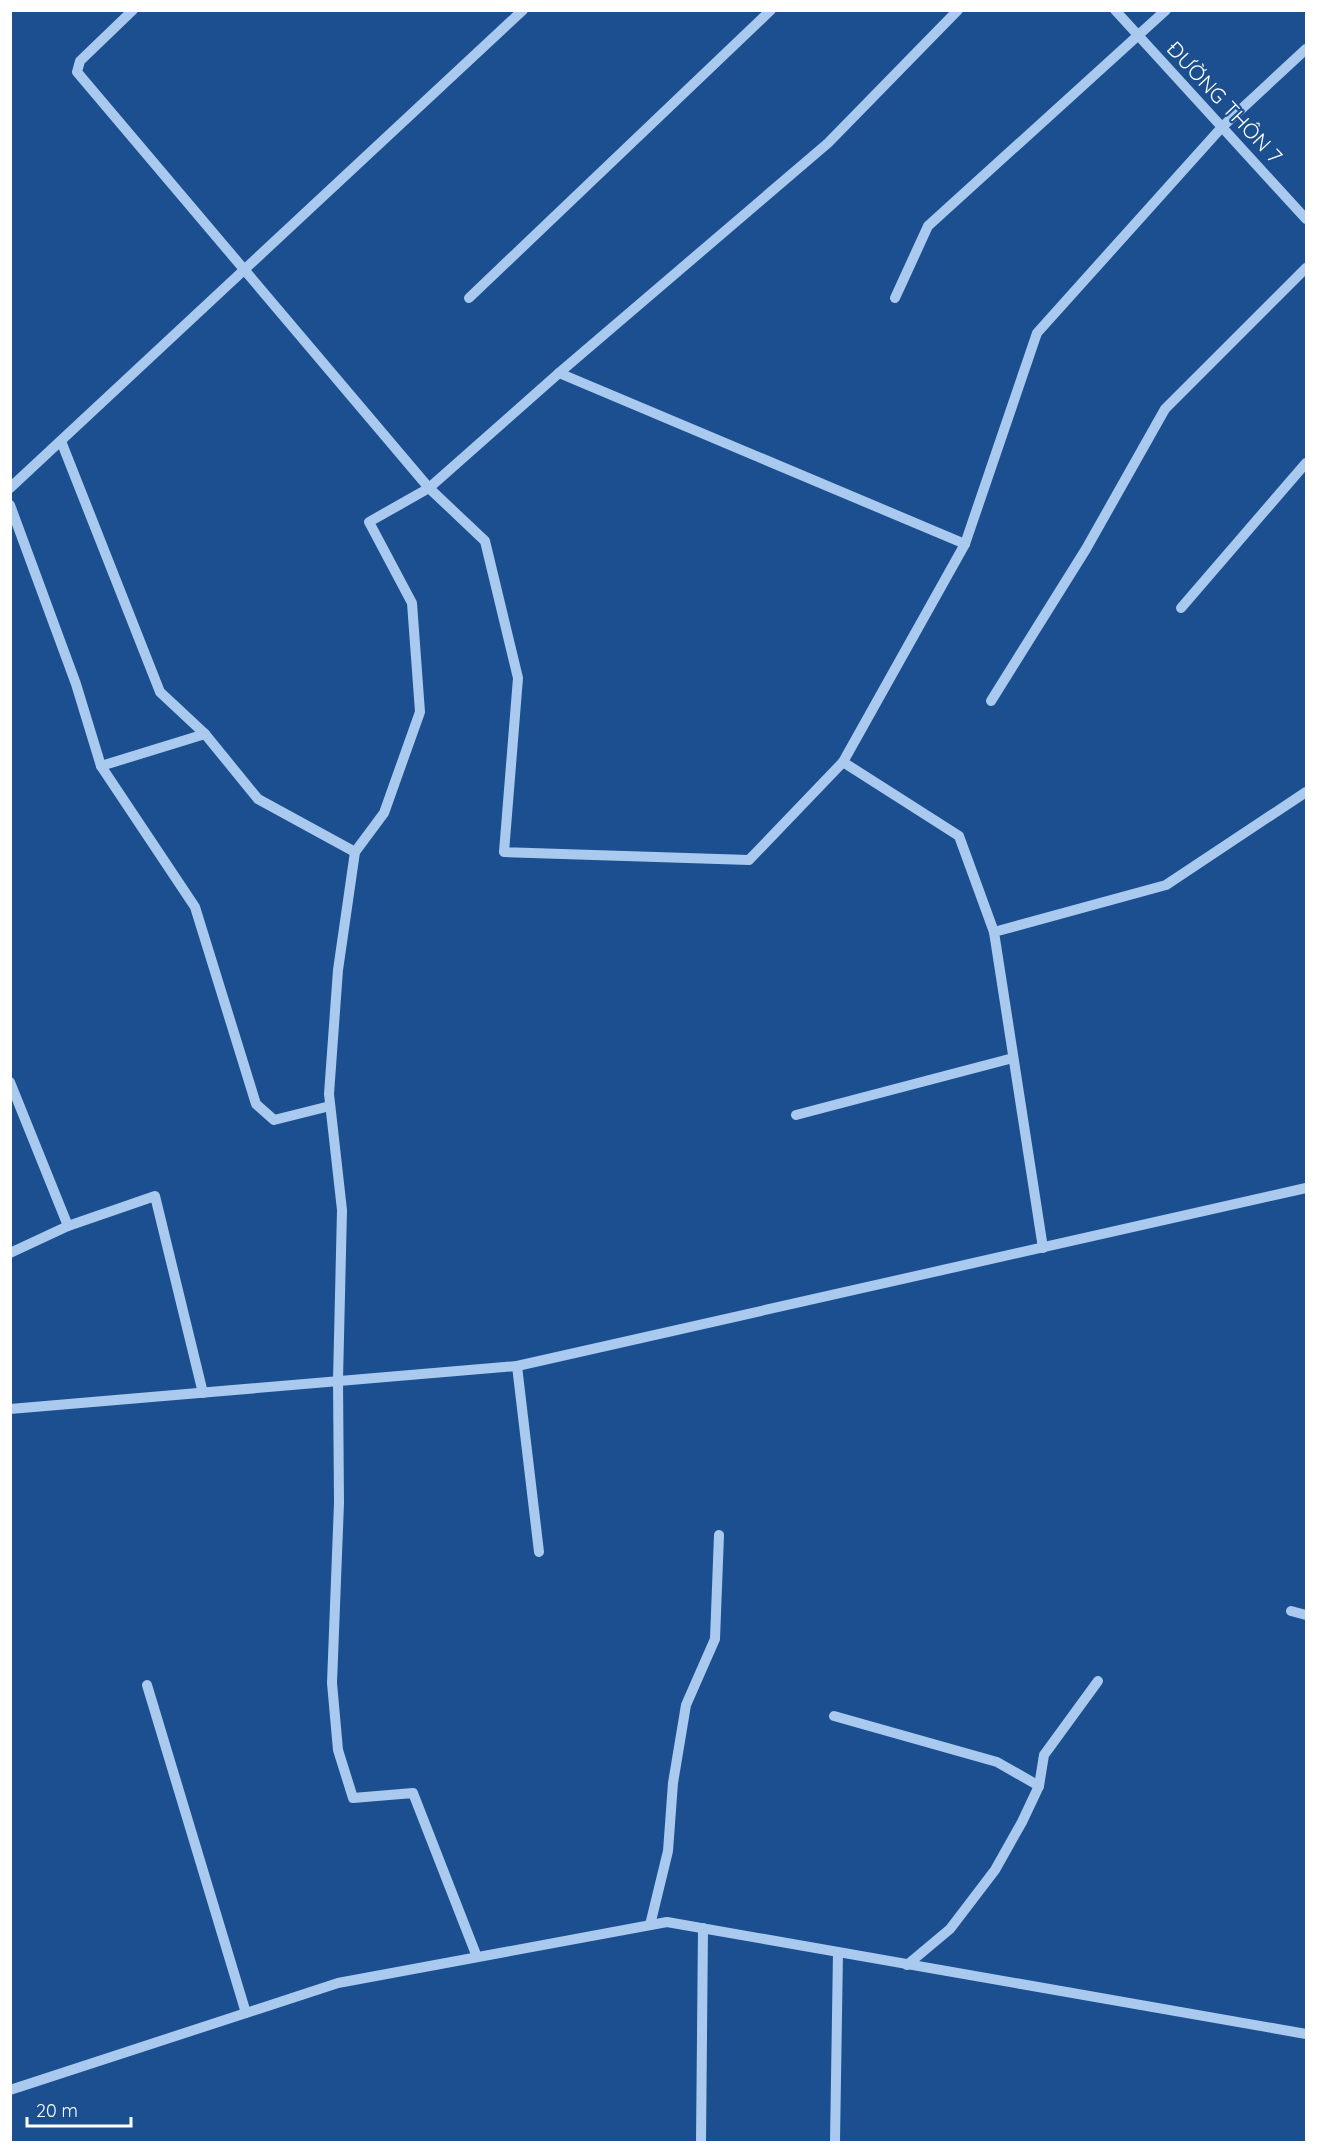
<svg xmlns="http://www.w3.org/2000/svg" width="1317" height="2153" font-family="Quicksand,sans-serif">
  <rect width="100%" height="100%" fill="#1b4f8f"/>
  <g fill="none" stroke-linecap="round" stroke-linejoin="round">
    <g stroke="#a9c9ee" stroke-width="10">
      <path d="M133,10L80,61L77,72L429,488L485,541L518,678L504,852L749,860L843,762L965,544"/>
      <path d="M1115,10L1306,219"/>
      <path d="M469,298L771,10"/>
      <path d="M895,298L928,226L1166,10"/>
      <path d="M559,373L965,544L1037,333L1222,127L1306,49"/>
      <path d="M61,441L160,692L205,734L258,799L355,852"/>
      <path d="M10,488L523,10"/>
      <path d="M10,505L76,684L101,766L195,907L256,1104L274,1120L330,1106"/>
      <path d="M1181,608L1306,463"/>
      <path d="M991,701L1086,549L1165,409L1306,268"/>
      <path d="M843,762L959,836L994,932"/>
      <path d="M101,766L205,734"/>
      <path d="M10,1082L68,1226L155,1196L203,1393"/>
      <path d="M796,1115L1013,1058"/>
      <path d="M1043,1248L994,932L1166,885L1306,792"/>
      <path d="M10,1253L68,1226"/>
      <path d="M517,1366L539,1552"/>
      <path d="M10,1409L517,1366L1306,1188"/>
      <path d="M1291,1611L1306,1615"/>
      <path d="M147,1685L246,2013"/>
      <path d="M834,1716L997,1762L1039,1786"/>
      <path d="M650,1925L668,1851L673,1783L686,1705L715,1639L719,1535"/>
      <path d="M477,1957L413,1793L353,1798L338,1750L332,1683L339,1503L338,1380L342,1210L329,1094L338,970L355,852L384,813L420,712L412,603L369,522L429,488L559,373L828,143L958,10"/>
      <path d="M907,1965L950,1929L995,1870L1022,1822L1039,1786L1044,1755L1098,1681"/>
      <path d="M10,2090L338,1983L667,1922L1306,2034"/>
      <path d="M701,2142L703,1928"/>
      <path d="M835,2142L838,1952"/>
    </g>
  </g>
  <g text-anchor="middle" dominant-baseline="central" stroke-width="4.5" stroke-linejoin="round" paint-order="stroke">
    <g font-size="21" fill="#fff" stroke="#1b4f8f">
      <text transform="translate(1225 102) rotate(47)">ĐƯỜNG THÔN 7</text>
    </g>
  </g>
  <rect width="1317" height="2153" fill="none" stroke="#ffffff" stroke-width="24"/>
  <path d="M27 2117v9h104v-9" fill="none" stroke="#ffffff" stroke-width="3"/>
  <text x="36" y="2117" font-size="18" fill="#ffffff" stroke="#1b4f8f" stroke-width="4.5" paint-order="stroke">20 m</text>
</svg>
